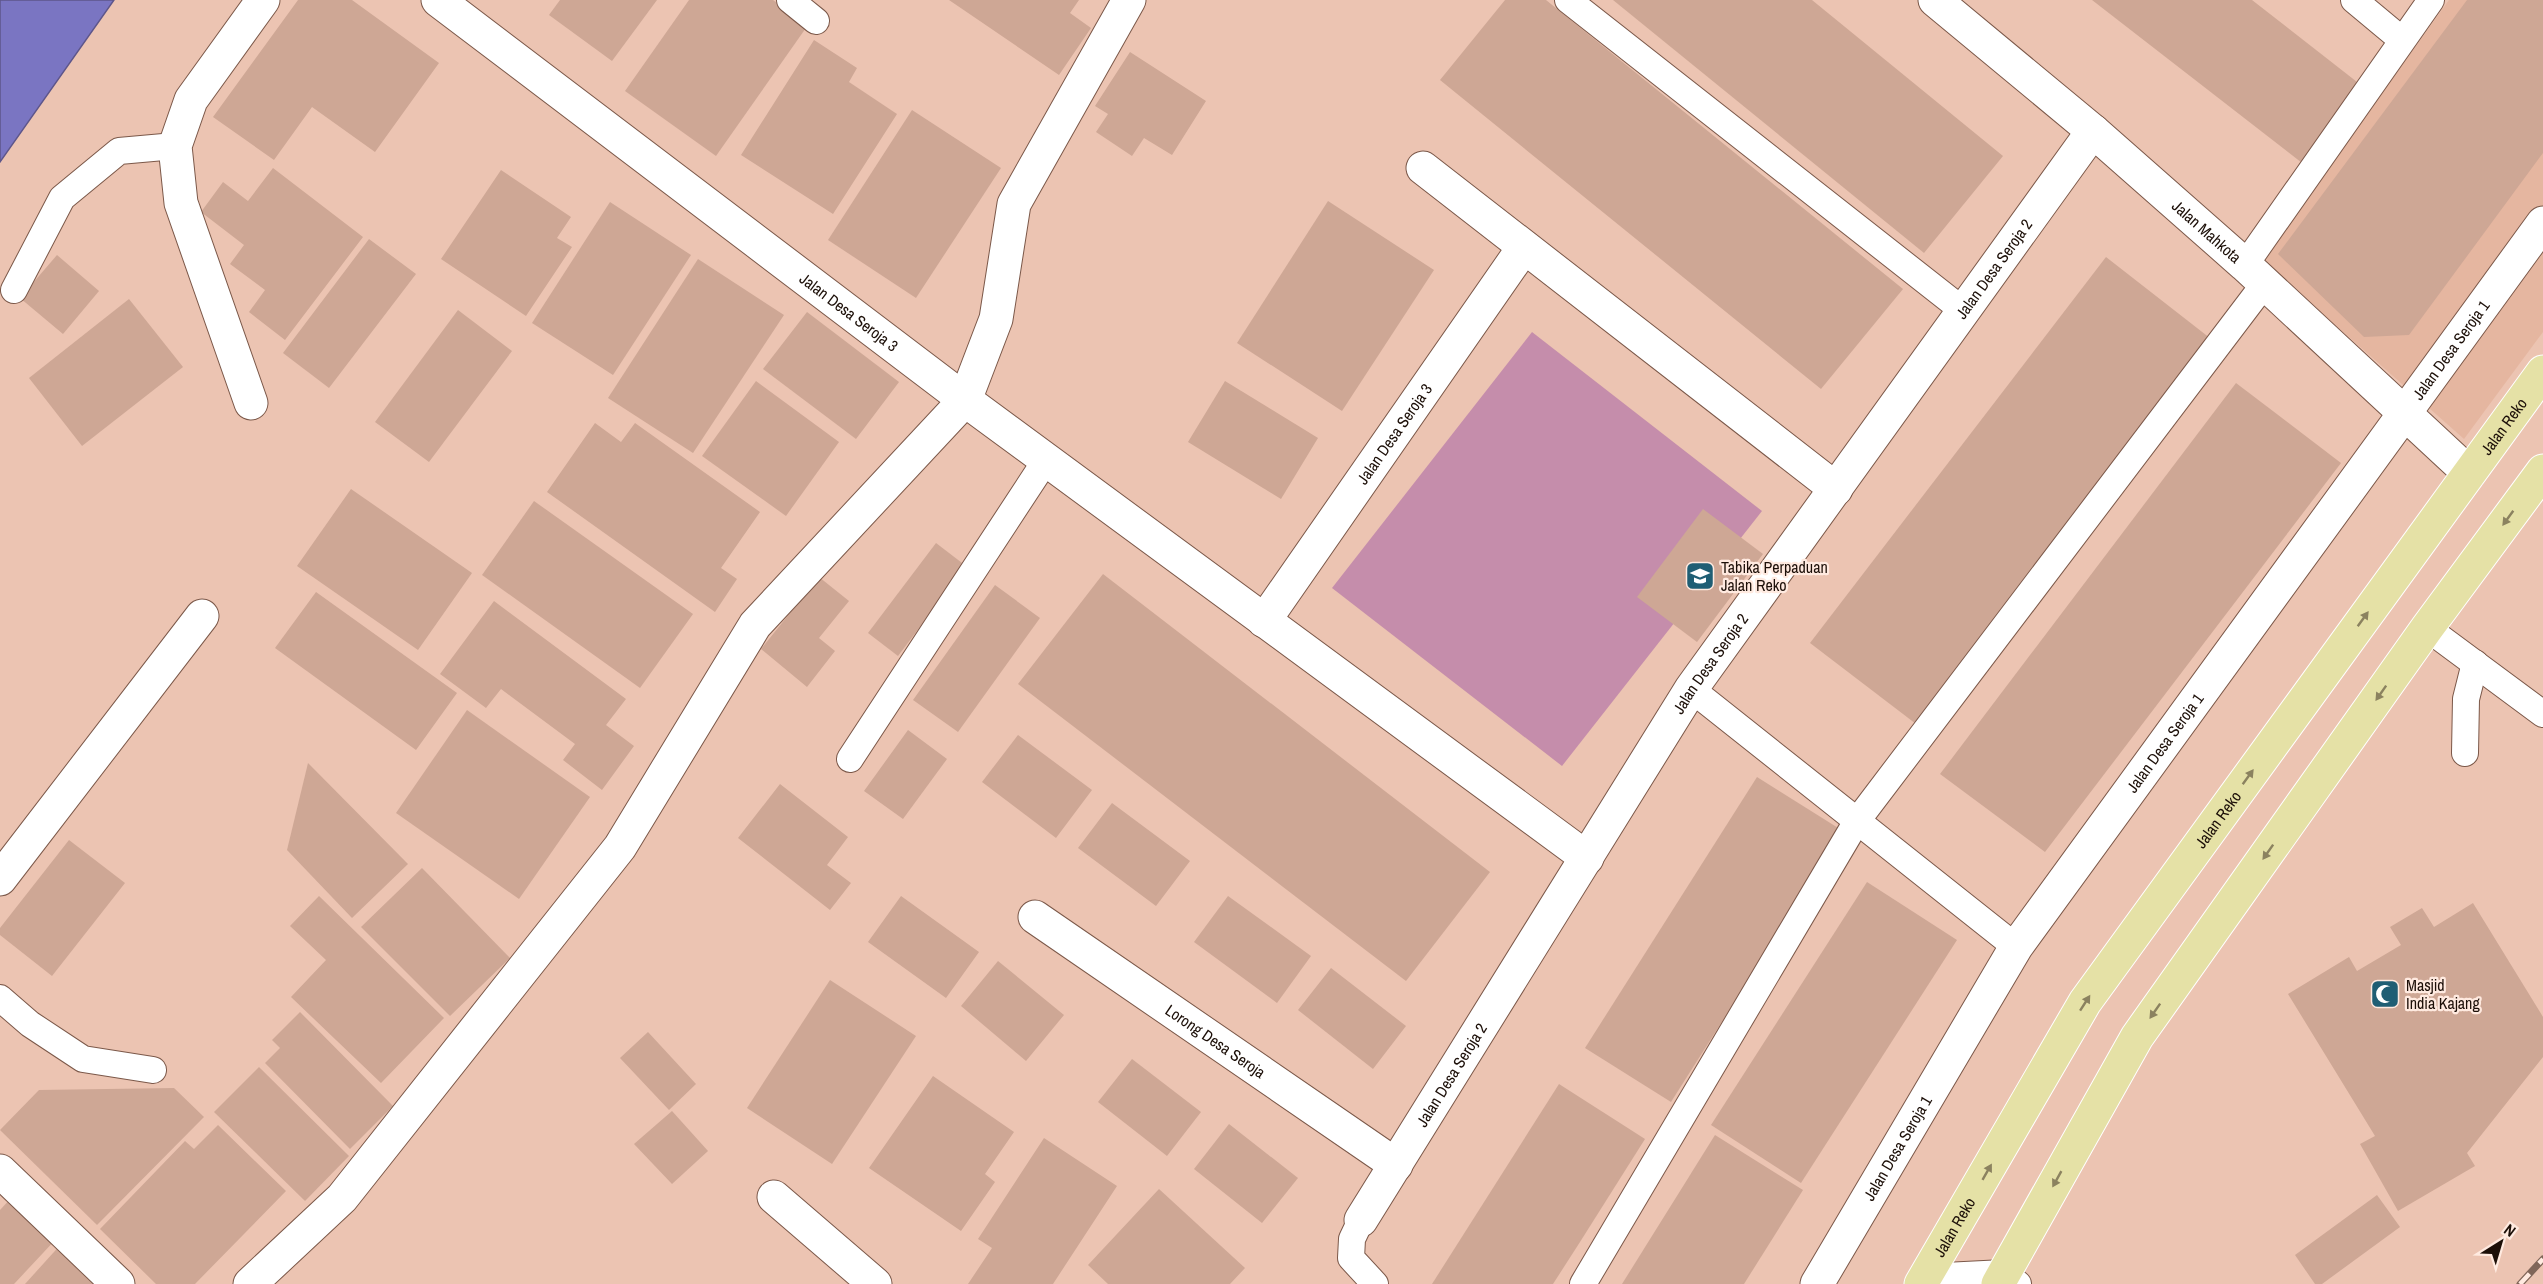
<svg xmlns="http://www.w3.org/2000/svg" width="2543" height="1284" font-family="'Archivo Narrow',sans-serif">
  <rect width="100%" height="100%" fill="#ecc4b2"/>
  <path fill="#e5b6a0" d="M2449,0H2543V332L2464,439L2262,260Z"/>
  <path fill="#c58dab" d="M1532,332L1762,511L1562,766L1332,588Z"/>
  <path fill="#7a75c2" stroke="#5e568a" stroke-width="1.5" d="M0,0H114L0,162Z"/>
  <g fill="#cea795">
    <path d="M298,0H352L439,63L375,152L312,107L274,160L213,117Z"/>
    <path d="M560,0H657L612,61L549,15Z"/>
    <path d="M689,0H773L808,25L716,156L625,91Z"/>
    <path d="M949,0H1079L1070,13L1091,28L1059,75Z"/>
    <path d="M1505,0H1546L1903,289L1821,389L1440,80Z"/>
    <path d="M1613,0H1812L2003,156L1924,253Z"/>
    <path d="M2092,0H2252L2366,89L2306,166Z"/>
    <path d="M2467,0H2543V153L2409,335L2364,337L2278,254Z"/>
    <path d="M814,40L857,68L849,82L897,114L833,214L741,155Z"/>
    <path d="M1130,52L1206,101L1172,155L1144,138L1132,156L1096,132L1108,114L1095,106Z"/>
    <path d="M912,110L1001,168L916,298L828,240Z"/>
    <path d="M273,168L363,237L285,340L249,312L265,290L230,264L244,245L201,212L223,182L248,201Z"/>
    <path d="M501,170L571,217L557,238L572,247L526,316L441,259Z"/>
    <path d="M1328,201L1434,270L1342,411L1237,343Z"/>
    <path d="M610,202L691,255L613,375L532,323Z"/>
    <path d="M369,239L416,274L329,388L283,353Z"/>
    <path d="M57,255L99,291L63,334L20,298Z"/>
    <path d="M2106,257L2215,342L1920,727L1810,643Z"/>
    <path d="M698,259L784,315L693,453L608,398Z"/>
    <path d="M129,299L183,367L82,446L29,378Z"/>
    <path d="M458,310L512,351L429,462L375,422Z"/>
    <path d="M807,312L899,382L856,439L763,369Z"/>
    <path d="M756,381L839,442L786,516L702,456Z"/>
    <path d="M1225,381L1318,438L1281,499L1188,442Z"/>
    <path d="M2236,383L2341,463L2045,852L1940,774Z"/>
    <path d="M595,423L621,442L635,423L760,512L721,568L737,579L715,612L547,492Z"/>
    <path d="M351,489L472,573L418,650L297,566Z"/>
    <path d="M534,501L693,614L640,688L482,575Z"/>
    <path d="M1703,509L1763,554L1697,642L1637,597Z"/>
    <path d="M936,543L966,566L898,656L868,633Z"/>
    <path d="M1103,574L1490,872L1406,981L1018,684Z"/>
    <path d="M819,577L849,601L819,638L835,651L807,687L761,649Z"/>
    <path d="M995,585L1040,618L958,732L913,700Z"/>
    <path d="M316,592L457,693L416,750L275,648Z"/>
    <path d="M494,601L626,699L606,725L634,746L602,790L563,760L575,744L501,689L486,708L440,674Z"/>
    <path d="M467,710L590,797L519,899L396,813Z"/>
    <path d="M908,730L947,759L903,819L864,791Z"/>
    <path d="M1018,735L1092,790L1056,838L982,782Z"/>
    <path d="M308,763L408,864L352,918L287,850Z"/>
    <path d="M1757,777L1843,831L1671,1102L1585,1048Z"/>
    <path d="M780,784L848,837L827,865L851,883L830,910L738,838Z"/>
    <path d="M1112,803L1190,861L1156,906L1078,848Z"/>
    <path d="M69,840L125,883L52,976L0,935V928Z"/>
    <path d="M422,868L510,958L450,1016L361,927Z"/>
    <path d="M1867,882L1957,940L1801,1183L1711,1125Z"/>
    <path d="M319,896L444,1018L381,1083L291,997L326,960L290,926Z"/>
    <path d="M901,896L979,952L946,998L868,942Z"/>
    <path d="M1228,896L1311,956L1277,1003L1194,942Z"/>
    <path d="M2473,903L2543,1017V1057L2467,1153L2475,1166L2398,1211L2360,1144L2375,1136L2288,994L2349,957L2357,971L2401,945L2390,927L2422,908L2434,927Z"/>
    <path d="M998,961L1064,1015L1026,1061L961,1006Z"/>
    <path d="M1331,968L1406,1026L1373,1069L1298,1010Z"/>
    <path d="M830,980L916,1036L832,1164L747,1108Z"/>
    <path d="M300,1012L393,1106L350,1149L265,1063L280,1048L272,1040Z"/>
    <path d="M648,1032L696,1084L669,1110L620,1058Z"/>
    <path d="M1132,1059L1201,1112L1167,1156L1098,1102Z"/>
    <path d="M259,1067L349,1156L305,1201L214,1112Z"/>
    <path d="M933,1076L1014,1132L985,1174L995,1182L961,1231L869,1168Z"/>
    <path d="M1559,1084L1645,1139L1580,1242L1553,1284H1432Z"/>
    <path d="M174,1088L204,1117L97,1225L0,1130L39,1090Z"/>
    <path d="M672,1111L708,1151L672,1184L634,1144Z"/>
    <path d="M1229,1124L1298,1178L1262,1223L1194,1169Z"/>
    <path d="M218,1125L286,1191L195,1284H156L100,1229L185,1141L194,1149Z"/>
    <path d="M1715,1135L1803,1190L1744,1284H1622Z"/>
    <path d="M1044,1138L1117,1186L1053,1284H968L992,1248L978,1239Z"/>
    <path d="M1159,1189L1245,1268L1230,1284H1108L1088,1265Z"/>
    <path d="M2377,1195L2400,1227L2322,1284H2315L2295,1255Z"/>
    <path d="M13,1196L57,1238L14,1284H0V1210Z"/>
    <path d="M63,1242L108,1284H25Z"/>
  </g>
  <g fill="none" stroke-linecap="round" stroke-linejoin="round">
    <g stroke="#7b5849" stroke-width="28">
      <g id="lane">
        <path d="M790,0L816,21"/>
        <path d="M1568,0L1965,312"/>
        <path d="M2354,0L2402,40"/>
        <path d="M2245,265L2431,0"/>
        <path d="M14,290L62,198L119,151L175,146"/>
        <path d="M2427,628L2543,714"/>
        <path d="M1691,689L2016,947"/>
        <path d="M2465,753L2466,699L2475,663"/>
        <path d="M850,759L1046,460"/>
        <path d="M0,998L30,1024L83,1059L153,1070"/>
        <path d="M1361,1220L1352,1239L1351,1258L1375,1284"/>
        <path d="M1925,1277L2004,1273L2018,1284"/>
        <path d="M1583,1284L1857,821L2265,283"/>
      </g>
    </g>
    <g stroke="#7b5849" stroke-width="35">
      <g id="street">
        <path id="s1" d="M438,0L965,400L1587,858"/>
        <path id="s2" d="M1935,0L2093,131L2245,265L2469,473"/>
        <path d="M1423,168L1836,489"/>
        <path d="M251,403L181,203L175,146L191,100L263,0"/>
        <path id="s3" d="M1264,621L1524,247"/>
        <path d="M0,879L202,616"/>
        <path id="s4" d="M1035,917L1396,1165"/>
        <path d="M0,1171L118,1284"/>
        <path d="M774,1197L875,1284"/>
        <path id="s5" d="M1361,1220L1691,689L2093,131"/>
        <path d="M250,1284L342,1198L620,847L755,625L965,400L996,319L1014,204L1129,0"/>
        <path id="s6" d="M1817,1284L2016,947L2543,223"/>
      </g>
    </g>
    <g stroke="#fff" stroke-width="35">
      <g id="primary">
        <path id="s7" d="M1921,1284L2085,1002L2543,372"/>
        <path d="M1998,1284L2137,1037L2427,628L2543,471"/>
      </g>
    </g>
    <use href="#lane" stroke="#fff" stroke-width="26"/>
    <use href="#street" stroke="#fff" stroke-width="33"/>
    <use href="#primary" stroke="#e5e1a6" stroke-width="33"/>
    <g stroke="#806659" stroke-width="7">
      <path id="rail" d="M2520,1284L2543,1259"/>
    </g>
    <use href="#rail" stroke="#ffeae0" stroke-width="4.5" stroke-dasharray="14" stroke-linecap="butt"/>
  </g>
  <defs><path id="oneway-solid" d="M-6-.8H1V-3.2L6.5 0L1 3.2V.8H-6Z" transform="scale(1.5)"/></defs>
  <g fill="#8b825f">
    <use href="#oneway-solid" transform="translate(2508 518) rotate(126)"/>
    <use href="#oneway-solid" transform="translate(2363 619) rotate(-54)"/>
    <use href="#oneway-solid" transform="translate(2381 693) rotate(125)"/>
    <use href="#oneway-solid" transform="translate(2248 777) rotate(-54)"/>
    <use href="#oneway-solid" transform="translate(2268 852) rotate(125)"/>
    <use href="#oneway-solid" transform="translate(2085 1003) rotate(-57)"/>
    <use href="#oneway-solid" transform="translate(2155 1011) rotate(125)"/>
    <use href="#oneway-solid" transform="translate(1987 1172) rotate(-60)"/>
    <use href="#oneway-solid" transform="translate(2057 1179) rotate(119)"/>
  </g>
  <defs>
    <g id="school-square" transform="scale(1.5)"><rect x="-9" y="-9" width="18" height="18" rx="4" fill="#1f5e74" stroke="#ffeae0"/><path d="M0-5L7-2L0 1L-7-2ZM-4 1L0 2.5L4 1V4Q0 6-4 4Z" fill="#fff"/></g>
    <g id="mosque-square" transform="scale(1.5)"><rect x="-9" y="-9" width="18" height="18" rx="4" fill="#1f5e74" stroke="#ffeae0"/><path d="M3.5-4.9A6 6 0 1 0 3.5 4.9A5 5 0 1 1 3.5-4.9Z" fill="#fff"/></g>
  </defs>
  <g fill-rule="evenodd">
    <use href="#school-square" x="1700" y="576"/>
    <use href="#mosque-square" x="2385" y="994"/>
  </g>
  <g text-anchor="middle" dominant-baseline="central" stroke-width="4.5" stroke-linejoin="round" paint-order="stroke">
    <g font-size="16" fill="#1c0f08" stroke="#ffeae0">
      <text stroke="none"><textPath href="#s2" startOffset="357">Jalan Mahkota</textPath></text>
      <text stroke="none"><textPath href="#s5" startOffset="1143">Jalan Desa Seroja 2</textPath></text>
      <text stroke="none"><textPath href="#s1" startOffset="516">Jalan Desa Seroja 3</textPath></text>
      <text stroke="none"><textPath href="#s6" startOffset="1130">Jalan Desa Seroja 1</textPath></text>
      <text stroke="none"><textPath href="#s7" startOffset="1038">Jalan Reko</textPath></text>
      <text stroke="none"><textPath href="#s3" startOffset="228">Jalan Desa Seroja 3</textPath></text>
      <text stroke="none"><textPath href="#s5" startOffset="657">Jalan Desa Seroja 2</textPath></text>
      <text stroke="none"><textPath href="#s6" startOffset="644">Jalan Desa Seroja 1</textPath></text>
      <text stroke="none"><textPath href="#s7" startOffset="552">Jalan Reko</textPath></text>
      <text stroke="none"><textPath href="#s4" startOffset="219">Lorong Desa Seroja</textPath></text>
      <text stroke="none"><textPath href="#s5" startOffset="171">Jalan Desa Seroja 2</textPath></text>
      <text stroke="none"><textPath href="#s6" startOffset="158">Jalan Desa Seroja 1</textPath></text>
      <text stroke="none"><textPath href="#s7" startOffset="66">Jalan Reko</textPath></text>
    </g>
    <g font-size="16" fill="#1c0f08" stroke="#ffeae0" text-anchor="start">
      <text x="1721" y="567">Tabika Perpaduan<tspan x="1721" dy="18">Jalan Reko</tspan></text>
      <text x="2406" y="985">Masjid<tspan x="2406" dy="18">India Kajang</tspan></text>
    </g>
  </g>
  <g transform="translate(2501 1242) rotate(37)" stroke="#ffeae0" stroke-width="4.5" paint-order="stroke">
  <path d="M0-4.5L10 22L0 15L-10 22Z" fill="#1c0f08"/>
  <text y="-9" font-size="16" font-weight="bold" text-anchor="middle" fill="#1c0f08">N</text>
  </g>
</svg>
